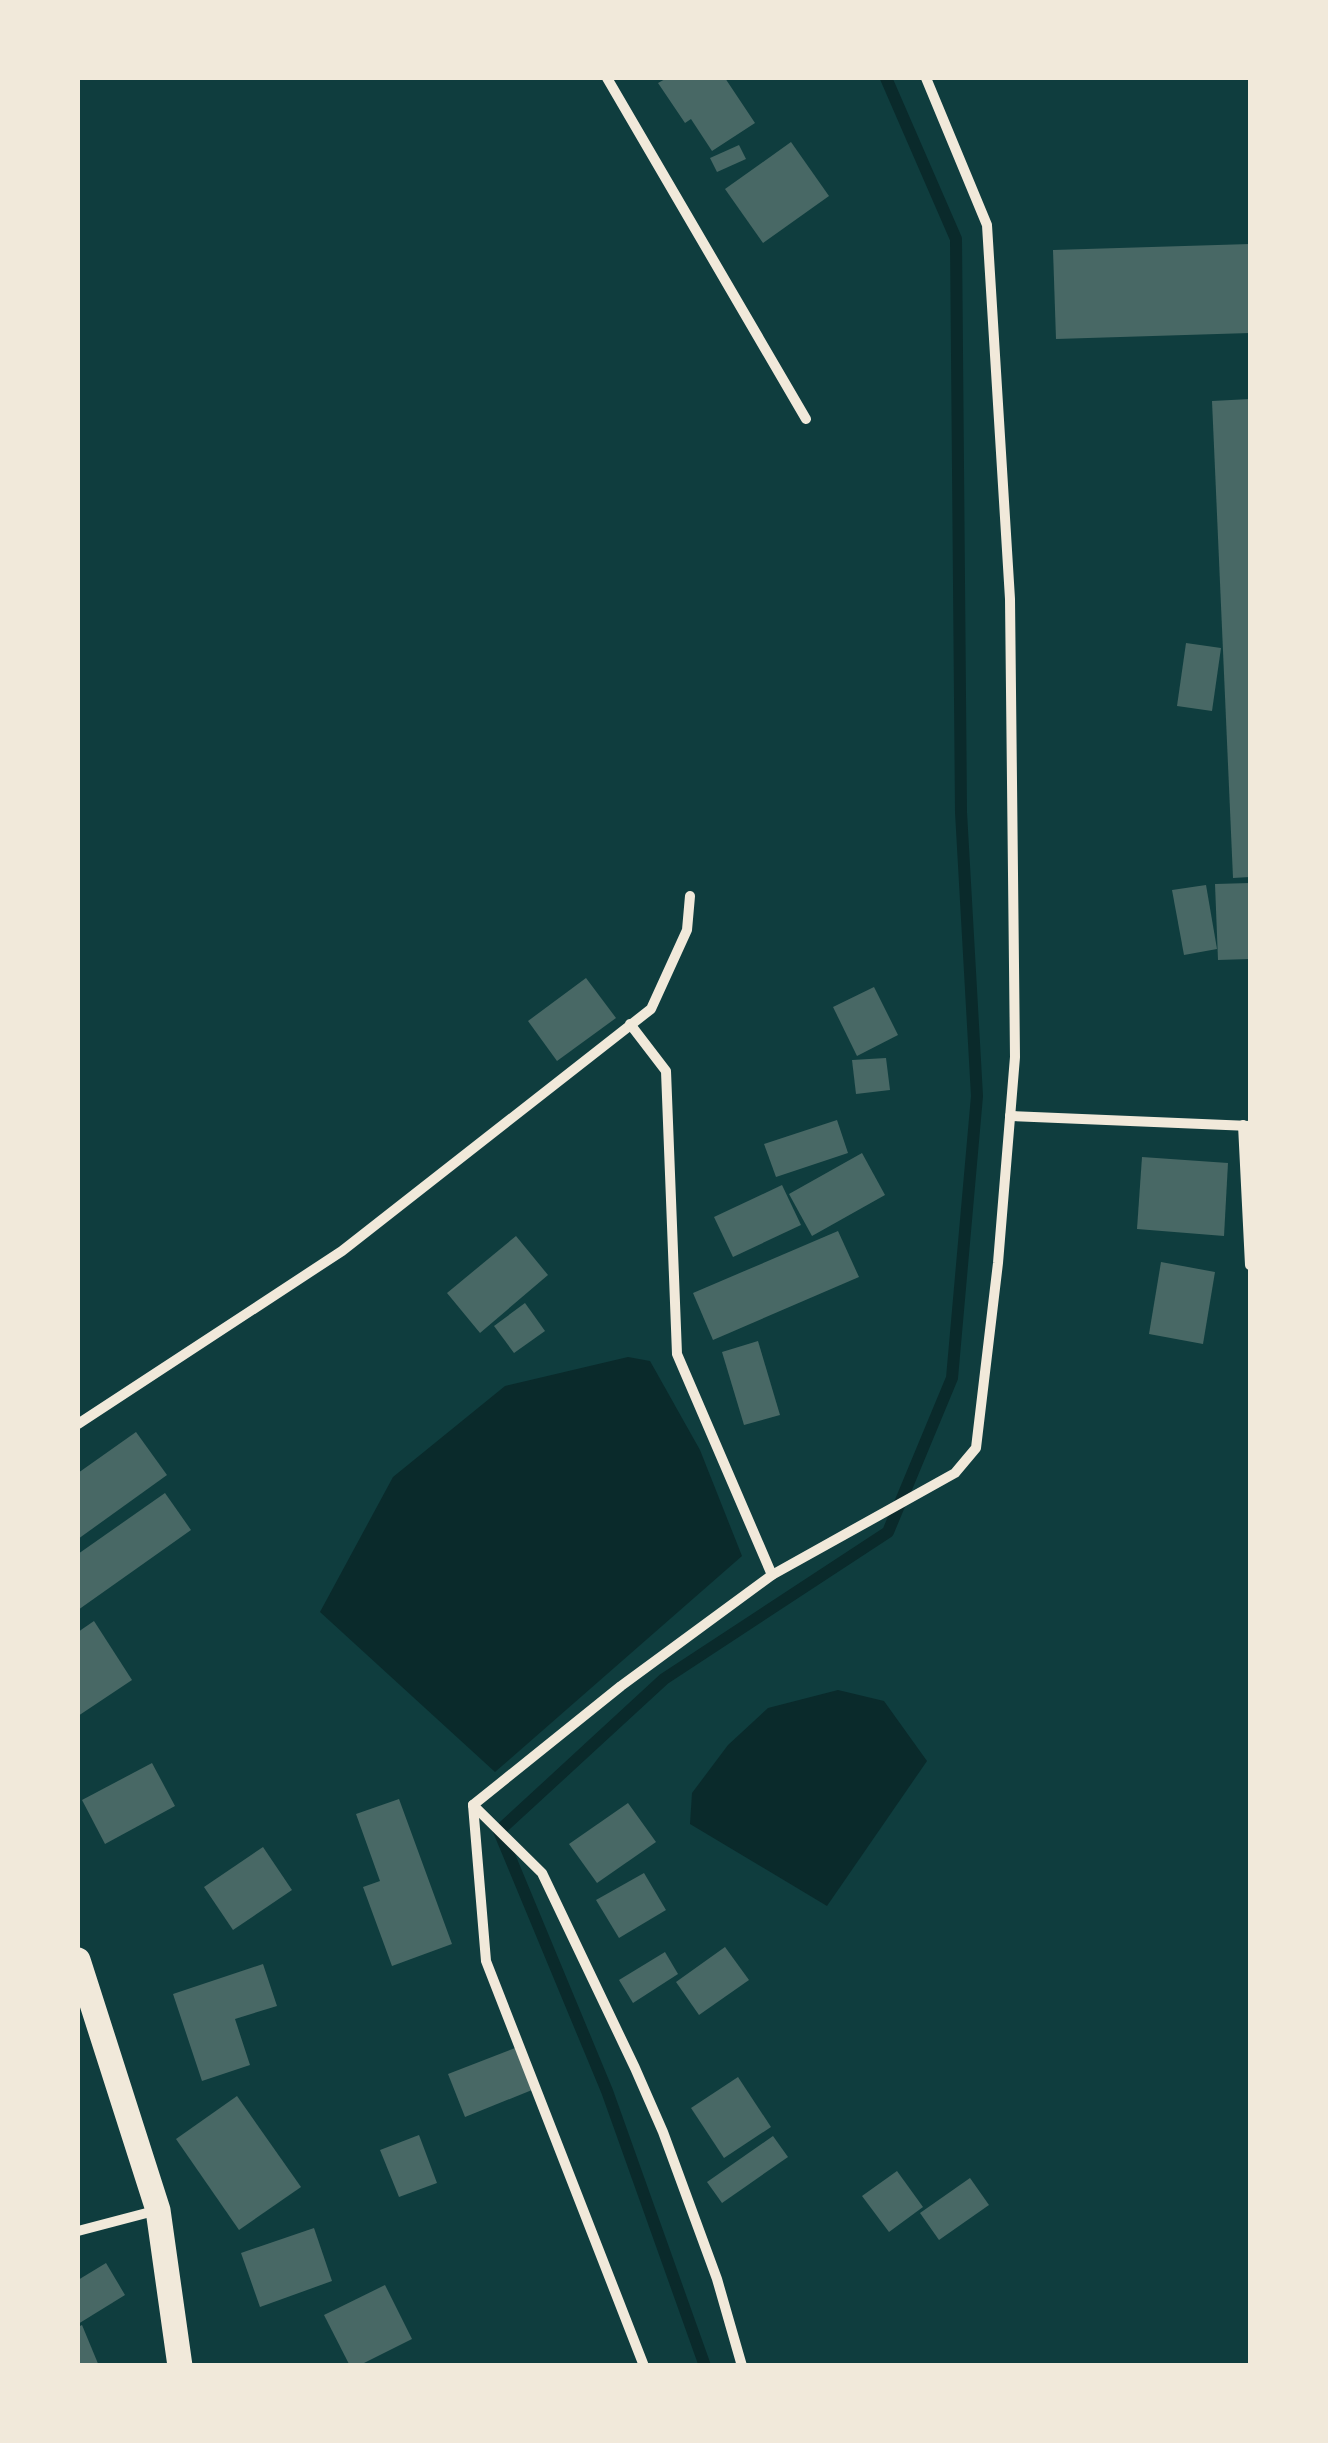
<svg xmlns="http://www.w3.org/2000/svg" width="1328" height="2443" font-family="Barlow,sans-serif">
  <rect width="100%" height="100%" fill="#0f3d3e"/>
  <g fill="#0a2a2b">
    <path d="M628,1357L650,1361L700,1450L742,1556L495,1772L320,1612L393,1477L505,1386Z"/>
    <path d="M838,1690L884,1701L927,1761L827,1906L690,1824L692,1793L728,1745L768,1708Z"/>
  </g>
  <g fill="none" stroke-linecap="round" stroke-linejoin="round">
    <path stroke="#0a2a2b" stroke-width="12" d="M705,2366L607,2091L499,1831L664,1679L888,1532L952,1378L977,1096L961,812L956,239L886,78"/>
  </g>
  <g fill="#486865">
    <path d="M667,78H725L755,123L712,151L691,119L685,123L658,83Z"/>
    <path d="M791,142L829,196L763,243L725,189Z"/>
    <path d="M739,145L746,159L717,172L710,158Z"/>
    <path d="M1250,244V333L1056,339L1053,250Z"/>
    <path d="M1250,399V877L1233,878L1212,401Z"/>
    <path d="M1186,643L1221,648L1212,711L1177,706Z"/>
    <path d="M1250,883V959L1218,960L1215,884Z"/>
    <path d="M1206,885L1217,949L1184,955L1172,890Z"/>
    <path d="M586,978L616,1018L557,1061L528,1021Z"/>
    <path d="M874,987L898,1035L857,1056L833,1007Z"/>
    <path d="M886,1058L890,1090L856,1094L852,1060Z"/>
    <path d="M837,1120L848,1153L776,1177L764,1144Z"/>
    <path d="M862,1153L885,1195L812,1236L789,1194Z"/>
    <path d="M1142,1157L1228,1163L1224,1236L1137,1229Z"/>
    <path d="M782,1185L801,1225L733,1257L714,1217Z"/>
    <path d="M838,1231L859,1277L713,1340L693,1293Z"/>
    <path d="M516,1236L548,1275L480,1333L447,1293Z"/>
    <path d="M1161,1262L1215,1272L1203,1344L1149,1334Z"/>
    <path d="M525,1303L545,1331L514,1353L494,1326Z"/>
    <path d="M758,1341L780,1415L744,1425L722,1352Z"/>
    <path d="M136,1432L167,1475L78,1539V1473Z"/>
    <path d="M165,1493L191,1530L78,1610V1554Z"/>
    <path d="M94,1621L132,1680L78,1716V1632Z"/>
    <path d="M152,1763L175,1806L105,1844L82,1800Z"/>
    <path d="M399,1799L452,1944L392,1966L363,1887L380,1881L356,1814Z"/>
    <path d="M628,1803L656,1842L597,1883L569,1844Z"/>
    <path d="M263,1847L292,1890L233,1930L204,1887Z"/>
    <path d="M644,1873L666,1910L619,1938L596,1900Z"/>
    <path d="M725,1947L749,1980L699,2015L676,1982Z"/>
    <path d="M665,1952L678,1974L633,2003L619,1980Z"/>
    <path d="M263,1964L277,2006L235,2019L250,2065L202,2081L173,1994Z"/>
    <path d="M515,2048L532,2090L465,2117L448,2074Z"/>
    <path d="M738,2077L771,2127L724,2158L691,2108Z"/>
    <path d="M237,2096L301,2187L239,2230L176,2139Z"/>
    <path d="M419,2135L437,2183L399,2197L380,2150Z"/>
    <path d="M773,2136L788,2157L722,2203L707,2182Z"/>
    <path d="M897,2171L923,2207L889,2232L862,2196Z"/>
    <path d="M970,2178L989,2205L939,2240L920,2213Z"/>
    <path d="M314,2228L332,2281L260,2307L241,2253Z"/>
    <path d="M106,2263L125,2295L78,2324V2280Z"/>
    <path d="M385,2285L412,2339L358,2366H350L324,2315Z"/>
    <path d="M82,2325L99,2366H78V2327Z"/>
  </g>
  <g fill="none" stroke-linecap="round" stroke-linejoin="round">
    <g stroke="#f1e9da" stroke-width="10">
      <path d="M607,78L806,419"/>
      <path d="M630,1024L666,1071L677,1354L772,1575"/>
      <path d="M1010,1116L1250,1126"/>
      <path d="M1243,1125L1250,1265"/>
      <path d="M78,1424L342,1251L651,1009L687,930L690,896"/>
      <path d="M473,1805L621,1686L772,1575L955,1473L976,1448L998,1263L1015,1057L1010,599L987,225L926,78"/>
      <path d="M473,1805L542,1873L635,2068L663,2132L717,2279L742,2366"/>
      <path d="M473,1805L486,1961L644,2366"/>
      <path d="M78,2231L158,2210"/>
    </g>
    <path stroke="#f1e9da" stroke-width="25" d="M78,1960L158,2210L180,2366"/>
  </g>
  <rect width="1328" height="2443" fill="none" stroke="#f1e9da" stroke-width="160"/>
</svg>
